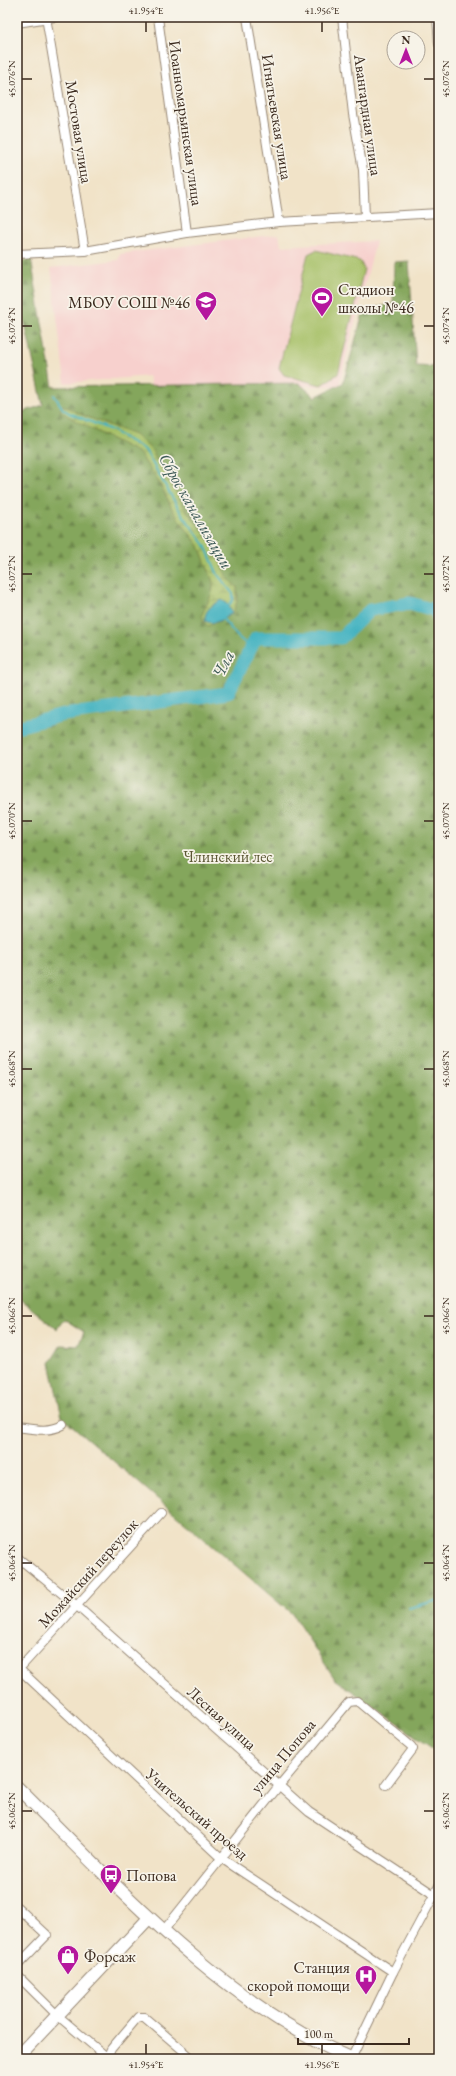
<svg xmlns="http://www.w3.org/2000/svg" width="456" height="2076" font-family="'EB Garamond',serif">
  <defs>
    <pattern id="forest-firs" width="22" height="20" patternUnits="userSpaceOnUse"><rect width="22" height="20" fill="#84a65b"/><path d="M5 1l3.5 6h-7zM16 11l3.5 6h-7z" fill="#6d874b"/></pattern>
    <pattern id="wetland-marsh" width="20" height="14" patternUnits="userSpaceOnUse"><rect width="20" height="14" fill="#a6c066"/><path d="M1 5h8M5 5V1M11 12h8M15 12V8" fill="none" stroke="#889c53"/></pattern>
  </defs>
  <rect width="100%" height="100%" fill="#f7f3e8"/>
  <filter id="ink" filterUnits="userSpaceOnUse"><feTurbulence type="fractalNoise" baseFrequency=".025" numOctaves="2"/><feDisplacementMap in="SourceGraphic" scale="8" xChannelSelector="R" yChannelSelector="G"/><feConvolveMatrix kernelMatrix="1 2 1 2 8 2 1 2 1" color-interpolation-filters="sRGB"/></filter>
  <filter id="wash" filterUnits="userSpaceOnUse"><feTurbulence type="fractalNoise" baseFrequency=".012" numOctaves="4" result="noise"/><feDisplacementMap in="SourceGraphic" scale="16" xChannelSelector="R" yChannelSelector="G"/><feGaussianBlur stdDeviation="0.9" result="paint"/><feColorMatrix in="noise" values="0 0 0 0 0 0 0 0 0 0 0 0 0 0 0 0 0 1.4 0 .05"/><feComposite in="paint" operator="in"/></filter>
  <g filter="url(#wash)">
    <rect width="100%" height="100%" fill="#f1e3c8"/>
    <path fill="#f7d0cd" d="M279,234L281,246L376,241L339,386L151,387L149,376L65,383L51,268L118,260L120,254L143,251Z"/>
    <path fill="url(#forest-firs)" stroke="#60683c" d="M31,259L53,387L299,383L315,397L343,383L364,310L393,304L394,262L409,261L416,366L439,367V1753L335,1679L292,1614L62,1417L50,1363L61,1345L78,1346L84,1332L64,1319L57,1329L17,1297V414L43,405L18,292L17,262Z"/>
    <path fill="url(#wetland-marsh)" stroke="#707542" d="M63,405L82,415L135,435L151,449L187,511L211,542L229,580L237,587V601L233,613L208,626L203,621L202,615C206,603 214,596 213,582L199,546L174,513L160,484L139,453L76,421L60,411Z"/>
    <path fill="#a6c066" stroke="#707542" d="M316,250L360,261L364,269L338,374L321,385L284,375L279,368L308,254Z"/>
    <path fill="#45b3c1" stroke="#406e70" d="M222,600L228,604L232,613C223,619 215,626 205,621C204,610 212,605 222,600Z"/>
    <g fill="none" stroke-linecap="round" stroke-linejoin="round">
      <g stroke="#45b3c1" stroke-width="2">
        <path d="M54,395L63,409L69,413L111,430L145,450L180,511L205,545L218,575L233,594V600L228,606"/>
        <path d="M222,618L238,637L251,648"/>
        <path d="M409,1608L439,1600"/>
      </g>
      <path stroke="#45b3c1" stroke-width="13" d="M17,727L63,715L228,693L256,638H341L370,610L410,603L434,610L439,616"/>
    </g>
  </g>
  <g filter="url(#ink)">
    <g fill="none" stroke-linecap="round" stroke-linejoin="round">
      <g stroke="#968673" stroke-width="10">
        <g id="street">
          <path d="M46,17L85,251"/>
          <path d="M158,17L187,233"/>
          <path d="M247,17L279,222"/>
          <path d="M342,17L353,114L363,170L365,217"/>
          <path d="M437,17L439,44"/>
          <path d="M17,23L55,17"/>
          <path d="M17,254L85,251L187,233L279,222L439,213"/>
          <path d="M17,1427C33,1429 48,1433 63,1425"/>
          <path d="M161,1513L19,1669L221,1858L393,1972"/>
          <path d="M17,1557L77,1606L309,1812L439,1898"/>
          <path d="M17,1907L47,1935L17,1966"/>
          <path d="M164,1930L278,1787L349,1702L357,1701L411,1746L413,1749L386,1785"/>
          <path d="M17,1975L57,2015L109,2059"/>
          <path d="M107,2059L111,2049L138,2017H144L193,2059"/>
          <path d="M351,2059L393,1972L439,1886"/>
        </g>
      </g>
      <g stroke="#968673" stroke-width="14">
        <g id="secondary">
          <path d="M17,1787C117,1886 222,2003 353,2059"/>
          <path d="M17,2058L149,1918"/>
        </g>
      </g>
      <use href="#street" stroke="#fff" stroke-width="8"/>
      <use href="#secondary" stroke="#fff" stroke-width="12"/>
    </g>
  </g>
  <path fill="none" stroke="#3b2a1e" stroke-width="1.5" d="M146,22V32M322,22V32M22,79H32M424,79H434M22,326H32M424,326H434M22,574H32M424,574H434M22,821H32M424,821H434M22,1069H32M424,1069H434M22,1316H32M424,1316H434M22,1563H32M424,1563H434M22,1811H32M424,1811H434M146,2044V2054M322,2044V2054"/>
  <defs>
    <g id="stadium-pin" transform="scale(1.15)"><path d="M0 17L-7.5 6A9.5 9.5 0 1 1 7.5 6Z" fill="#b5179e" stroke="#f7f3e8"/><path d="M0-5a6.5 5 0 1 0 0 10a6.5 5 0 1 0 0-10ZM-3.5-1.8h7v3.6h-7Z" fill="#fff"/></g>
    <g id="school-pin" transform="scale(1.15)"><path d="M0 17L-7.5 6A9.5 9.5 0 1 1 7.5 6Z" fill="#b5179e" stroke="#f7f3e8"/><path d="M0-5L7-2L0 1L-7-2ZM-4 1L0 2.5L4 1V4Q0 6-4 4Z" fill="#fff"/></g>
    <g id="bus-pin" transform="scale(1.15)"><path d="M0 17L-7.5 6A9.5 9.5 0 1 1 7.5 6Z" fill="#b5179e" stroke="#f7f3e8"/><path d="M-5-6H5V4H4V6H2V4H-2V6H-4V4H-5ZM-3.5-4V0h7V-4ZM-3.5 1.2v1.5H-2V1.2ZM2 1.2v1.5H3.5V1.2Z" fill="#fff"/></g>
    <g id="shop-pin" transform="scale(1.15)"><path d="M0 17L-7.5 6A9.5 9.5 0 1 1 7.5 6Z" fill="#b5179e" stroke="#f7f3e8"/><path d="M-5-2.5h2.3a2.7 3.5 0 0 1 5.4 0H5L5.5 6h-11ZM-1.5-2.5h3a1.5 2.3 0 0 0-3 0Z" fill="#fff"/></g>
    <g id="hospital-pin" transform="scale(1.15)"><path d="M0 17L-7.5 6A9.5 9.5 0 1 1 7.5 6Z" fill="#b5179e" stroke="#f7f3e8"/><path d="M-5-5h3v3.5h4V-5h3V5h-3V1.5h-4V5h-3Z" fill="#fff"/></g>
  </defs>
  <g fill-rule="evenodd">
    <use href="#stadium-pin" x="322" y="298"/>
    <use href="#school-pin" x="206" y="302"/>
    <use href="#bus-pin" x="111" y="1875"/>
    <use href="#shop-pin" x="68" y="1956"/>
    <use href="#hospital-pin" x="366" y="1976"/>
  </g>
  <g text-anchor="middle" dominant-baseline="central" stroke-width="3.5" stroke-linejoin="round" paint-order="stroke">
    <g font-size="16" fill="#3b2a1e" stroke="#f7f3e8">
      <text transform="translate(368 115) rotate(82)">Авангардная улица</text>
      <text transform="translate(277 117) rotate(81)">Игнатьевская улица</text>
      <text transform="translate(186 123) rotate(82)">Иоанномарьинская улица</text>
      <text transform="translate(79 132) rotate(81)">Мостовая улица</text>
      <text transform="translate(88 1573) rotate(-48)">Можайский переулок</text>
      <text transform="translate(222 1718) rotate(42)">Лесная улица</text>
      <text transform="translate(283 1756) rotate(-50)">улица Попова</text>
      <text transform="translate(197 1814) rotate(41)">Учительский проезд</text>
    </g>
    <g font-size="16" fill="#3b2a1e" stroke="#f7f3e8" text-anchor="start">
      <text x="338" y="289">Стадион<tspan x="338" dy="18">школы №46</tspan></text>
      <text x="190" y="302" text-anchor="end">МБОУ СОШ №46</text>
      <text x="126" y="1875">Попова</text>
      <text x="84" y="1956">Форсаж</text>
      <text x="350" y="1967" text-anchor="end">Станция<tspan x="350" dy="18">скорой помощи</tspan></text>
    </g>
    <g font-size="16" fill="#5b5734" stroke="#f7f3e8">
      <text x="228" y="856">Члинский лес</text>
    </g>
    <g font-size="17" font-style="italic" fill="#3e5a57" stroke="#f7f3e8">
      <text transform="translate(196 511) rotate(60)">Сброс канализации</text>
      <text transform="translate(223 664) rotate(-63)">Чла</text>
    </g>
  </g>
  <rect width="456" height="2076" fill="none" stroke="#f7f3e8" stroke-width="44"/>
  <g transform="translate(406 50)"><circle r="19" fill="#f7f3e8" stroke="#aca397"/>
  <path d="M0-3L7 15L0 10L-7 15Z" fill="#b5179e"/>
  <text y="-6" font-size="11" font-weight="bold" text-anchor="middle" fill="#3b2a1e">N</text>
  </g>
  <path d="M298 2038v6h111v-6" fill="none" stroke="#3b2a1e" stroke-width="2"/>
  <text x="304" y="2038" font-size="12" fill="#3b2a1e" stroke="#f7f3e8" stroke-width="3" paint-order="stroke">100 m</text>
  <rect x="22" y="22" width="412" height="2032" fill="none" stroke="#3b2a1e" stroke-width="1.5"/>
  <g font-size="10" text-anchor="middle" fill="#3b2a1e">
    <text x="146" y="14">41.954°E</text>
    <text x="322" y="14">41.956°E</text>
    <text transform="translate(11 79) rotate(-90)" y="4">45.076°N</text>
    <text transform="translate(445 79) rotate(-90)" y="4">45.076°N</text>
    <text transform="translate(11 326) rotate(-90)" y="4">45.074°N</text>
    <text transform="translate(445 326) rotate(-90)" y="4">45.074°N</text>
    <text transform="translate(11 574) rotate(-90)" y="4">45.072°N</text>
    <text transform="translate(445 574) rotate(-90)" y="4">45.072°N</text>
    <text transform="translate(11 821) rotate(-90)" y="4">45.070°N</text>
    <text transform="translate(445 821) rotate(-90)" y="4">45.070°N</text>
    <text transform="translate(11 1069) rotate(-90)" y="4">45.068°N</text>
    <text transform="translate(445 1069) rotate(-90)" y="4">45.068°N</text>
    <text transform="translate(11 1316) rotate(-90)" y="4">45.066°N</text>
    <text transform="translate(445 1316) rotate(-90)" y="4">45.066°N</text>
    <text transform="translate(11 1563) rotate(-90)" y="4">45.064°N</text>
    <text transform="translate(445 1563) rotate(-90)" y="4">45.064°N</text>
    <text transform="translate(11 1811) rotate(-90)" y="4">45.062°N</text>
    <text transform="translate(445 1811) rotate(-90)" y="4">45.062°N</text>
    <text x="146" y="2068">41.954°E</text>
    <text x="322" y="2068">41.956°E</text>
  </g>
</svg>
